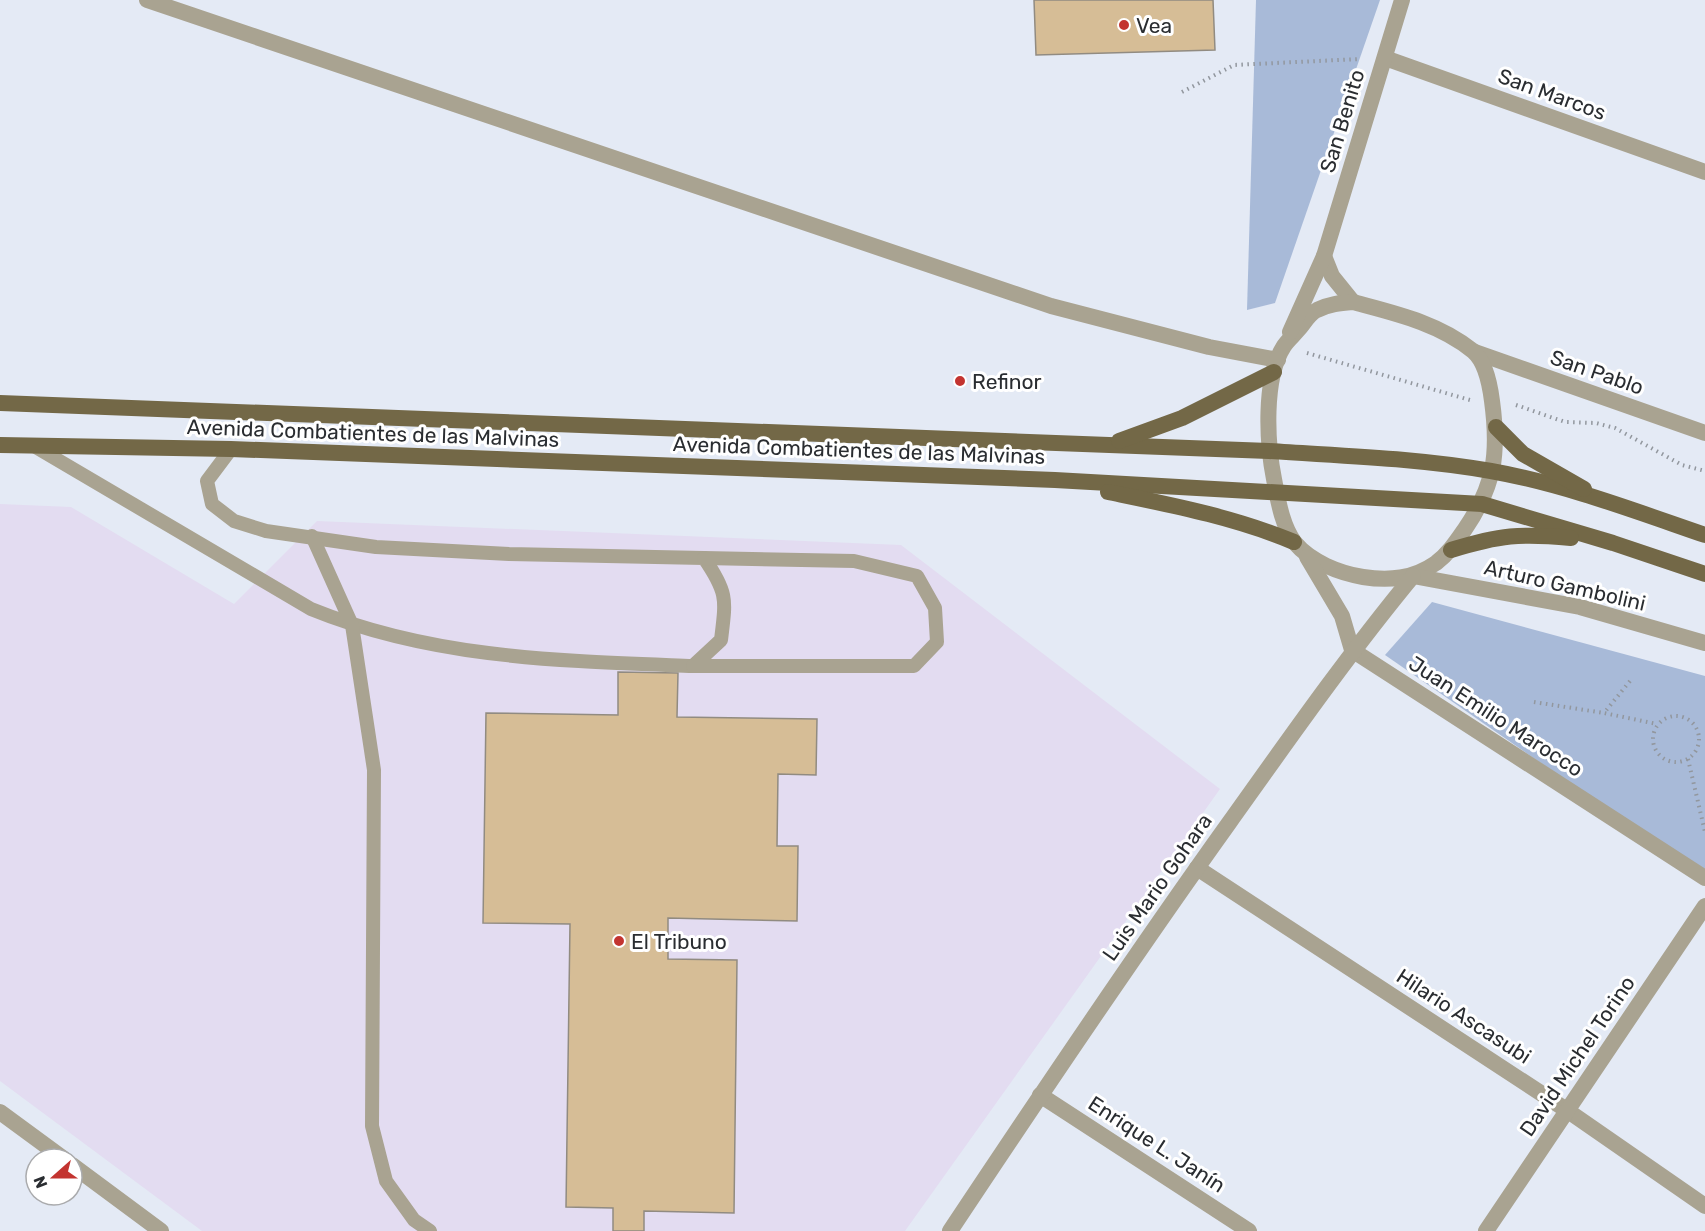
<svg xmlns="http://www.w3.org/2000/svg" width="1705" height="1231" font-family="Rubik,sans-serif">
  <rect width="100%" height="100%" fill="#e4eaf5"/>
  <path fill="#e3dcf1" d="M0,504L71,507L234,604L317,521L901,545L1220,789L905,1231H202L0,1081Z"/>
  <g fill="#a8bad8">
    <path d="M1256,0H1380L1275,303L1247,310Z"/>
    <path d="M1432,602L1705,676V877L1385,655Z"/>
  </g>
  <g fill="#d6bd96" stroke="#918b81" stroke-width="1.5">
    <path d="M1034,0H1213L1215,50L1036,55Z"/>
    <path d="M618,672L678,673L677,717L817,719L816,775L778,774L777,846H798L797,921L668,918V959L737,960L734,1213L644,1211V1231H613V1208L566,1207L570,924L483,923L486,713L618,715Z"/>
  </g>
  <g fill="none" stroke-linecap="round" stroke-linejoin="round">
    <g stroke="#92979e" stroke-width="4" stroke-dasharray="1.5 4.5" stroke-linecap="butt">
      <path d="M1182,92L1234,65L1360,59"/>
      <path d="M1307,353L1470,400"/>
      <path d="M1516,405L1565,422L1596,423L1615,428L1682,465L1705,471"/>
      <path d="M1630,681L1604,713L1657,724"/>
      <path d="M1534,702L1604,713"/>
      <circle cx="1676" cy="739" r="23"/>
      <path d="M1688,759L1705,832"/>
    </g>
    <g stroke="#a9a391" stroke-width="14">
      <path d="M34,446L311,609C434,659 562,661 693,666L721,640C726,599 728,593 704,558L509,554L376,547L266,531L234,521L212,504L207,481L231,449"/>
      <path d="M312,536L352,625L374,770L372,1126L386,1181L414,1220L430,1231"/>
      <path d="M693,666H914L937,642L935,608L917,576L854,561L704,558"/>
    </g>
    <g stroke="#a9a391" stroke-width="16">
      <path d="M147,0L1051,306L1209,347L1278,360"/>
      <path d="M1385,58L1705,172"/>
      <path d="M1475,352L1705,433"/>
      <path d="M1352,650L1705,878"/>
      <path d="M1197,868L1568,1111L1705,1206"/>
      <path d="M1040,1095L1249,1231"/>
      <path d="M1486,1231L1705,906"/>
    </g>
    <g stroke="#a9a391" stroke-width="16">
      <path d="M1324,256L1332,276L1353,302"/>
      <path d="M1353,302C1394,313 1439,323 1473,351C1486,362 1490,385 1492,401C1499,453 1495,485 1465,529C1456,542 1448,554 1436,563C1413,579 1389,581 1363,577C1339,573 1311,562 1295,543C1282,526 1278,500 1274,479C1267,444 1263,378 1284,346C1288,340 1294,335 1299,329C1304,323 1310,313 1317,310C1329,304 1340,303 1353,302Z"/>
      <path d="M1290,332L1324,256L1402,0"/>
      <path d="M1307,557L1342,616L1352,650"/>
      <path d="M1413,576L1580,607L1705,643"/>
      <path d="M0,1112L64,1159"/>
      <path d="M72,1165L161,1231"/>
      <path d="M950,1231C1041,1094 1133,957 1229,823C1289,739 1347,656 1413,576"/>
    </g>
    <g stroke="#736847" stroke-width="16">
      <path d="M0,403L1269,451C1343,456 1418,458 1491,471C1564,484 1635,511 1705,535"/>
      <path d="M1496,427L1523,454L1584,489"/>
      <path d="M1119,441L1182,418L1274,372"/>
      <path d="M0,445L231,449L1055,480L1482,504L1613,543L1705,574"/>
      <path d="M1108,492C1171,505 1234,517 1294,542"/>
      <path d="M1451,550C1500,535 1520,533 1571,538"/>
    </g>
  </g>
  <g fill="#c33430" stroke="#fff" stroke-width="2">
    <circle cx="1124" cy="25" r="6"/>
    <circle cx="960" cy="381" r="6"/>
    <circle cx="619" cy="941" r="6"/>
  </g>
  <g text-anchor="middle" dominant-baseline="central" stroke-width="6" stroke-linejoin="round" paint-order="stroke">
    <g font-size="21" fill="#2a2d31" stroke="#fff" text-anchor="start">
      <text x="1136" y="25">Vea</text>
      <text x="972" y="381">Refinor</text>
      <text x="631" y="941">El Tribuno</text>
    </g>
    <g font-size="21" fill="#2a2d31" stroke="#fff">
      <text transform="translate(1552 94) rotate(20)">San Marcos</text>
      <text transform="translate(1342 121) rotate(-73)">San Benito</text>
      <text transform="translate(1597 372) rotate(19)">San Pablo</text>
      <text transform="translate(373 433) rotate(2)">Avenida Combatientes de las Malvinas</text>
      <text transform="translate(859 450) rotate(2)">Avenida Combatientes de las Malvinas</text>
      <text transform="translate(1565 585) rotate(13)">Arturo Gambolini</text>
      <text transform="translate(1496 716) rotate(33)">Juan Emilio Marocco</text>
      <text transform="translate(1157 887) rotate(-55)">Luis Mario Gohara</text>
      <text transform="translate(1464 1016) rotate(33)">Hilario Ascasubi</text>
      <text transform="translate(1577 1056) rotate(-56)">David Michel Torino</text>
      <text transform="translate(1157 1144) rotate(33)">Enrique L. Janín</text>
    </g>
  </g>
  <g transform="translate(54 1177) rotate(249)"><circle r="28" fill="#ffffff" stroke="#aaabad" stroke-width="1.5"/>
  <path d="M0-4.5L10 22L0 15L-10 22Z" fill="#c33430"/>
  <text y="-9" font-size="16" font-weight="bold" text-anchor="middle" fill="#2a2d31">N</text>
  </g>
</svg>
